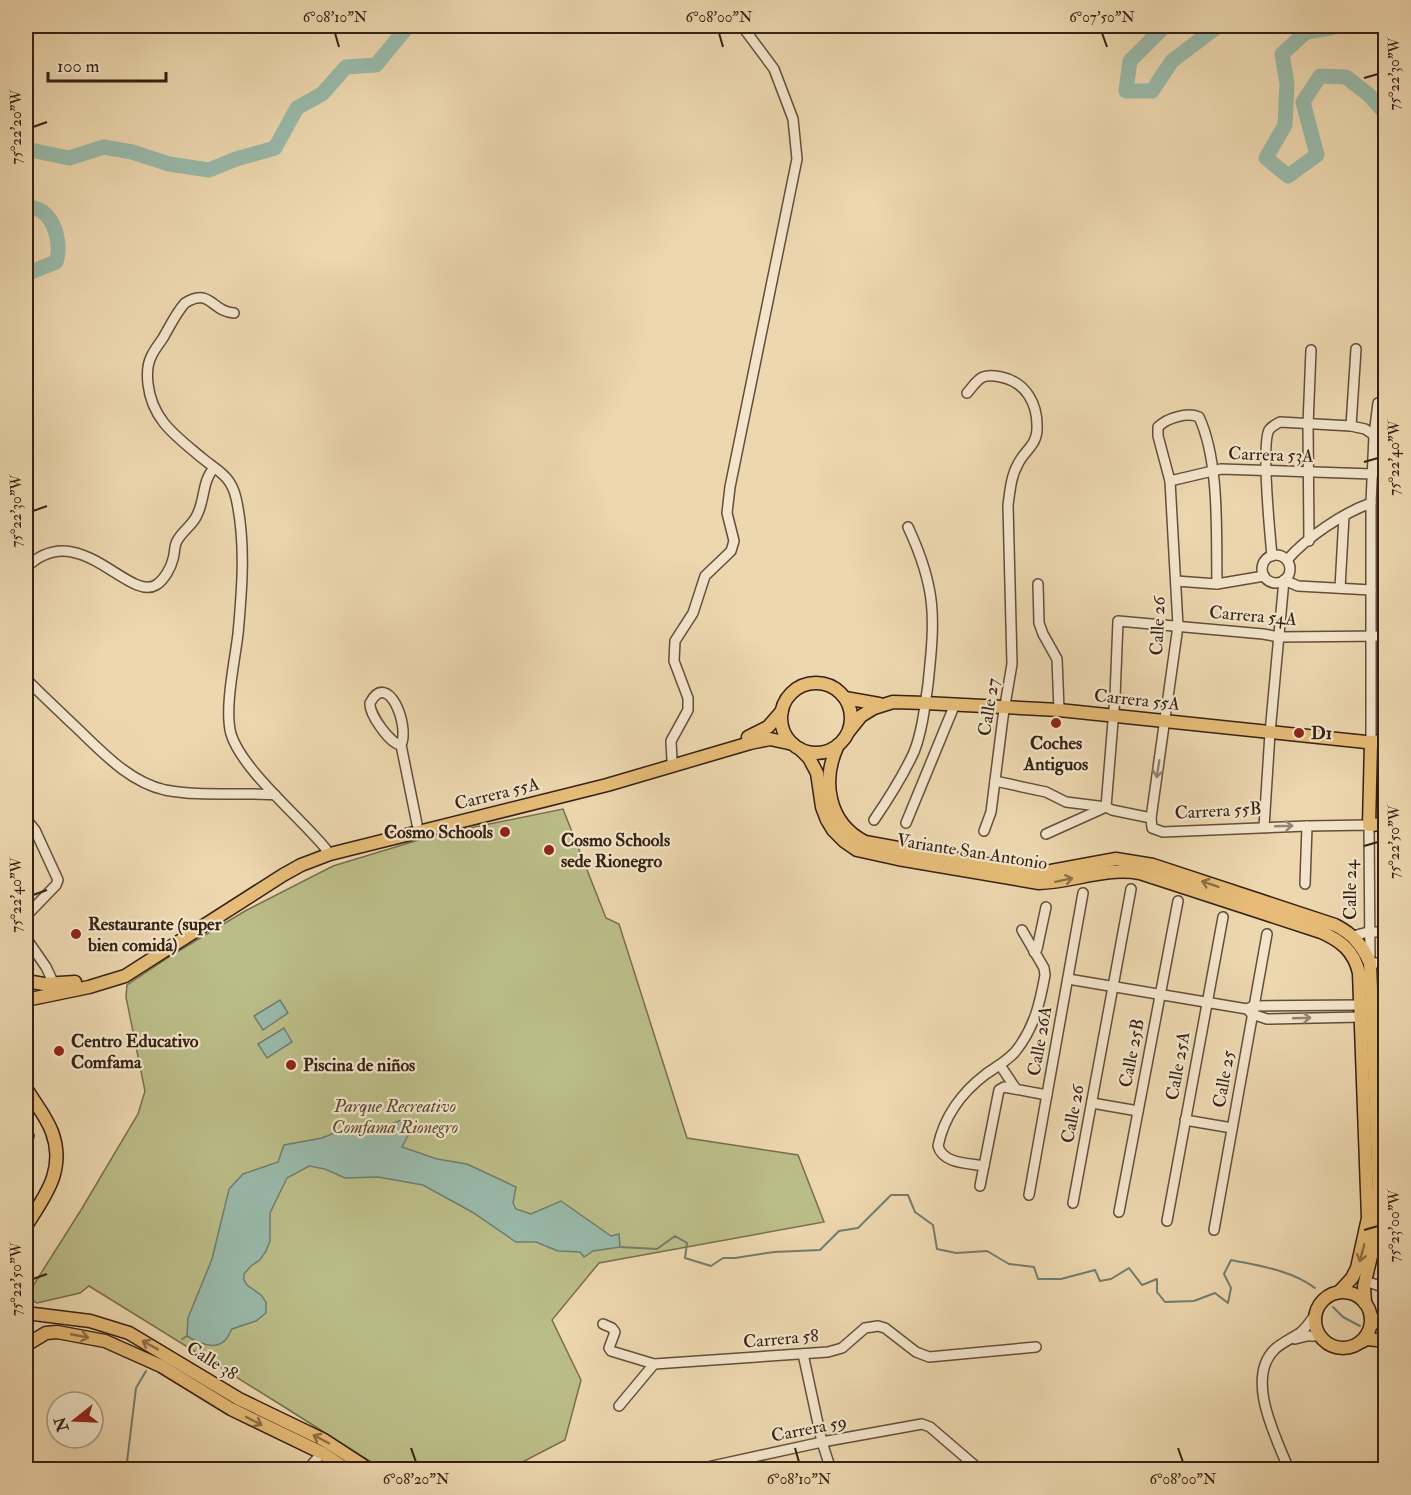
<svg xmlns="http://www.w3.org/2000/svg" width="1411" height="1495" font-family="'IM FELL Double Pica',serif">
  <rect width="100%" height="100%" fill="#edd7af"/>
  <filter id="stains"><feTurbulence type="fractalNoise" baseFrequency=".00333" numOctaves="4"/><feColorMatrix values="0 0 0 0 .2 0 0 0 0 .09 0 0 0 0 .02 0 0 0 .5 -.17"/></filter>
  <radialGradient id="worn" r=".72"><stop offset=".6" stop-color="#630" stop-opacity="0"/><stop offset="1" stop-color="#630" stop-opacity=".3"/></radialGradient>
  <g fill="#bbbd88" stroke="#786f4e" stroke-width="1.5">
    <path d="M1385,748V820L1375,818L1376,749Z"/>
    <path d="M563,809L606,918L619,924L687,1138L798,1155L824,1222L599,1263L552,1320L581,1380L565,1440L509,1469H382L286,1408L89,1286L80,1293L37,1303L26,1297L81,1210L138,1114L145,1091L126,997L127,985L172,955L245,911L333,866L435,835Z"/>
  </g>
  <g fill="#99baab" stroke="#717d6f" stroke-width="1.5">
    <path d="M280,1000L288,1013L263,1030L254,1016Z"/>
    <path d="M284,1028L292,1042L267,1058L258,1044Z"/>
    <path d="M406,1118L410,1132L402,1147L437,1159L467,1164L516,1187L513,1203L516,1209L531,1214L561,1201L611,1236L619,1234L620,1247L593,1251L584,1257L580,1252L558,1251L536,1242H516L472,1212L423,1185L378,1177L345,1178L325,1169L309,1166L287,1178L270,1213V1241L266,1251L260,1260L251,1266L244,1274V1280L247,1285L261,1295L266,1302V1313L256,1321L232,1329C230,1332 229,1335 227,1338C217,1352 198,1343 187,1336L188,1318L212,1259L229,1189L243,1174L278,1162L284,1145L322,1138L339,1131H374Z"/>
  </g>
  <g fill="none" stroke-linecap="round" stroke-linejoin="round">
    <g stroke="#717d6f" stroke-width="2">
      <path d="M620,1247L657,1249L675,1236L687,1243L685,1258L711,1266L723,1258H735L774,1252L820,1250L839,1231L858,1228L891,1195H908L915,1212L933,1225L937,1249L956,1253L987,1251L1009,1264L1034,1267L1038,1279H1061L1095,1270L1100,1281L1111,1279L1129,1268L1142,1285L1157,1279V1292L1165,1302L1194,1301L1215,1293L1228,1303L1231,1288L1224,1274L1231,1260C1260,1266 1291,1270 1315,1288"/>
      <path d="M1333,1307L1343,1317L1360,1326"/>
      <path d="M182,1339L187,1336"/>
      <path d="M126,1470L136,1388L146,1371"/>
    </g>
    <g stroke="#99baab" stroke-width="15">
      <path d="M1165,26L1130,61L1126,91H1152L1172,61L1218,26"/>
      <path d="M1331,26V28L1306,32L1282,54L1287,84L1285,125L1266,158L1288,176L1317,155L1303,102L1320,76L1346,77L1369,95L1386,114"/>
      <path d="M26,149L69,158L104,147L132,152L169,164L209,170L236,159L275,148L297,108L322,94L346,67L376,65L408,26"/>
      <path d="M26,208C52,204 63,242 56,262L26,274"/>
    </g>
    <g stroke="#634e3b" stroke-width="12">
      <g id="minor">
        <path d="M234,313C212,312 210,287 185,303C176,313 170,326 163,338C159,344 154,350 151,357C147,365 147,375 148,384C152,420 176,436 202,458C218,471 231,476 236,498C246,542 242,590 238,634C235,660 224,709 231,734C242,770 301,818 326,849"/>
        <path d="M967,393C971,389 977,379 983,377C988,375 996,376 1001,377C1026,382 1038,404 1037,429C1037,445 1024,451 1018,464C1011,476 1010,491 1008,505L1012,664L1003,717L991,812L984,831"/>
        <path d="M1351,426L1356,349"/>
        <path d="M1170,481L1221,469L1373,474"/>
        <path d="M1309,541L1308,425L1311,350"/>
        <circle cx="1276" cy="569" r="14"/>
        <path d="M1272,556C1270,534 1261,445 1269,430C1272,426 1276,424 1280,422L1351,426L1365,429L1374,435L1386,436"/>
        <path d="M1287,560C1307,537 1343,513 1371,503"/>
        <path d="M26,568C78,516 128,602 156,585C164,580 171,568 173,559C175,553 174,546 177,541C182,531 193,525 197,515C205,500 202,481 214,468"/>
        <path d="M1176,581L1217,584L1264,576"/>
        <path d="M1038,584L1039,623L1043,634L1057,659L1059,710"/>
        <path d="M1217,584C1216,535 1220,462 1199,417C1187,412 1167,418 1158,427V436L1170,481L1178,626L1151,818L1152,828L1163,832L1307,826L1369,825L1370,963H1386"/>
        <path d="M1340,588L1344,516"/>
        <path d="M26,679C43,696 61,713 79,730C104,754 130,782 165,790C201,797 239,792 275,795"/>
        <path d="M1371,742V503L1374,435L1378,403"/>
        <path d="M401,745C390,744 369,714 370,703C388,669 410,726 401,745L417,824"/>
        <path d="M672,760L671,741L688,710V698L674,661L675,641L693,613L705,576L731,551L734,541L727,513L730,487L797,159L793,119L774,69L742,26"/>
        <path d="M995,781L1046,792L1066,802L1106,807L1112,810L1151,818"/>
        <path d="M26,819L35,830L58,880L56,885L26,916"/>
        <path d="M874,820C889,798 903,776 914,752C922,732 925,706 928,684C935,618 937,589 908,527"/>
        <path d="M906,823L955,704"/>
        <path d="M1264,827L1270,733L1284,580L1298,586L1371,590"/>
        <path d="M1046,834L1106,807L1115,697L1118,621L1263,634L1279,637L1386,636"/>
        <path d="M1305,884L1307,826"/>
        <path d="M1353,936L1368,932H1386"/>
        <path d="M26,938L46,967L54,984"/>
        <path d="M1034,952L1037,949L1046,907"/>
        <path d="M1068,979L1247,1009L1252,1014L1267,1019L1361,1017"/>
        <path d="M1371,998H1386"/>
        <path d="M1249,1008L1254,1006L1361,1005"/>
        <path d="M1000,1065L1016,1089"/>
        <path d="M1092,1103L1138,1111"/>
        <path d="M1185,1120L1232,1128"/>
        <path d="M26,1132L29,1136"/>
        <path d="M984,1166C968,1163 943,1164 938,1146C944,1117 962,1092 986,1074C996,1067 1007,1061 1015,1052C1034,1029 1040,1003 1045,975L1044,968L1022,930"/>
        <path d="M980,1186L999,1090L1004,1087L1047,1095"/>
        <path d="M1029,1195L1083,893"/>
        <path d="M1073,1203L1131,889"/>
        <path d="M1119,1212L1178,901"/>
        <path d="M1167,1221L1223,917"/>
        <path d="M1214,1230L1267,934"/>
        <path d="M1365,1281L1386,1288"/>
        <path d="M603,1324L612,1328L615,1332L609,1348L611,1351L654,1364L619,1406"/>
        <path d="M1295,1339L1307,1336H1320"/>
        <path d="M803,1354L822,1442L831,1470"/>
        <path d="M654,1364L828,1352L842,1348L865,1328L878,1326L885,1328L916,1352L929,1357L1036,1347"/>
        <path d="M307,1470L322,1453"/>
        <path d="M694,1470L822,1442L922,1424L930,1427L980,1470"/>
        <path d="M1289,1470C1277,1439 1245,1380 1274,1350C1281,1343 1293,1338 1301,1332C1307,1327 1311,1320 1316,1314"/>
      </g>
    </g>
    <g stroke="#352114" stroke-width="15">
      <g id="major">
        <circle cx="816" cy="718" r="35"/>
        <path d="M845,698L879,704"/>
        <path d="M849,731L861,716L874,708L893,702L925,703L1059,710L1366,742L1386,741"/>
        <path d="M748,737L768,727L782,711"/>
        <path d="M1371,742L1369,825L1386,824"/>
        <path d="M838,745C821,781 828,823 865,842L1007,868L1038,872L1051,871L1116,859L1153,865L1335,925C1353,934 1362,945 1370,963L1379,1195L1376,1235L1364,1286L1365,1303"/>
        <path d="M800,749L809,758L817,773L822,807L827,820L833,830L844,841L857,850L898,859L1039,883C1074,882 1104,867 1140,873L1321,932C1341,941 1354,951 1359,973L1368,1218L1357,1268L1352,1278L1339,1292"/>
        <path d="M26,981L44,984L75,982"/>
        <path d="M26,1000L89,987L125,976L283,875L301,865L330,854L607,785L750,743L770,739L793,744"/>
        <path d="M26,1088C34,1102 46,1116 52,1132C66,1170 45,1196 26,1226"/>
        <circle cx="1343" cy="1320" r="28"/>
        <path d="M26,1313L90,1321L129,1333L239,1399L324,1440L370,1470"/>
        <path d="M1371,1317L1386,1328"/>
        <path d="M1361,1342L1367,1339L1386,1341"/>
        <path d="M26,1345L46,1333L57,1332L105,1341L161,1366L231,1409L322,1453L347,1470"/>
      </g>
    </g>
    <use href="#minor" stroke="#f3e5cb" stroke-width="9"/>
    <use href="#major" stroke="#e6bc78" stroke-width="12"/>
  </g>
  <defs><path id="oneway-shaft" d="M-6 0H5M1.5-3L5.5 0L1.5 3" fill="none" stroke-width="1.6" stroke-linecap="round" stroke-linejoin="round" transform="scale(1.5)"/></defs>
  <g stroke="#948370">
    <use href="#oneway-shaft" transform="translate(1158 769) rotate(99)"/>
    <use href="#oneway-shaft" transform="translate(1284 826) rotate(-2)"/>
    <use href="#oneway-shaft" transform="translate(1302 1018) rotate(-2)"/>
  </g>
  <g stroke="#8e6e46">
    <use href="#oneway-shaft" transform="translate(1064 880) rotate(-12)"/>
    <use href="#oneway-shaft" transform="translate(1210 884) rotate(-161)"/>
    <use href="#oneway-shaft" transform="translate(1362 1253) rotate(105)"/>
    <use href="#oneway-shaft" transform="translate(80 1336) rotate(11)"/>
    <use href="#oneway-shaft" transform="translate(150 1345) rotate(-151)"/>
    <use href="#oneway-shaft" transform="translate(254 1421) rotate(27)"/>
    <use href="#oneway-shaft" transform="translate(321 1439) rotate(-152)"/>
  </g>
  <path fill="none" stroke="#352114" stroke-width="2" d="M335,33L339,47M719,33L723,47M1102,33L1107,47M1364,78L1378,74M33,127L47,122M1364,462L1378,458M33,511L47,506M1364,846L1378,842M33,895L47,890M1364,1230L1378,1226M33,1279L47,1274M411,1448L416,1462M795,1448L799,1462M1178,1448L1183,1462"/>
  <g fill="#8f2418" stroke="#f3e5cb" stroke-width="2">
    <circle cx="1056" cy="723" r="6"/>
    <circle cx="1299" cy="733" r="6"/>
    <circle cx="505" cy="832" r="6"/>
    <circle cx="549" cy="850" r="6"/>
    <circle cx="76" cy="934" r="6"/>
    <circle cx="59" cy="1051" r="6"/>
    <circle cx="291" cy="1065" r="6"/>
  </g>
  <g text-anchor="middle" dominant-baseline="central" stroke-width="4.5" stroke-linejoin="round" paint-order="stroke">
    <g font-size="18" fill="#352114" stroke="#f3e5cb">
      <text transform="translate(1271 455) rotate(2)">Carrera 53A</text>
      <text transform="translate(1253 616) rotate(5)">Carrera 54A</text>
      <text transform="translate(1158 626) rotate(-87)">Calle 26</text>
      <text transform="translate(1137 700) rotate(6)">Carrera 55A</text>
      <text transform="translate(989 707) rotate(-81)">Calle 27</text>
      <text transform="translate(497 794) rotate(-14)">Carrera 55A</text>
      <text transform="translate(1218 811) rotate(-3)">Carrera 55B</text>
      <text transform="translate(972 852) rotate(9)">Variante San Antonio</text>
      <text transform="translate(1350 890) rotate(-90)">Calle 24</text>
      <text transform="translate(1040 1041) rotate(-80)">Calle 26A</text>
      <text transform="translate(1132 1053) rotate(-79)">Calle 25B</text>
      <text transform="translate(1178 1066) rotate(-80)">Calle 25A</text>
      <text transform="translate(1224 1079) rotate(-80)">Calle 25</text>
      <text transform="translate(1073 1114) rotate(-79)">Calle 26</text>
      <text transform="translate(781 1339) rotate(-5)">Carrera 58</text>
      <text transform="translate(212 1361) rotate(32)">Calle 38</text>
      <text transform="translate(809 1429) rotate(-11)">Carrera 59</text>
    </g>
    <g font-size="18" font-weight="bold" fill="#352114" stroke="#f3e5cb" text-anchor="start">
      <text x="1311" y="733">D1</text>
      <text x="1056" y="743" text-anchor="middle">Coches<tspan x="1056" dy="21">Antiguos</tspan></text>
      <text x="493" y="832" text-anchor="end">Cosmo Schools</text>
      <text x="561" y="840">Cosmo Schools<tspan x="561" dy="21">sede Rionegro</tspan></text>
      <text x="88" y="924">Restaurante (super<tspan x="88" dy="21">bien comida)</tspan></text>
      <text x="71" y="1041">Centro Educativo<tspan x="71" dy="21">Comfama</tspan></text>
      <text x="303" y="1065">Piscina de niños</text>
    </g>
    <g font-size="18" font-style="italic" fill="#564831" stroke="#f3e5cb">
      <text x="395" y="1106">Parque Recreativo<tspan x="395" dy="21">Comfama Rionegro</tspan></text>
    </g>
  </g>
  <rect width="1411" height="1495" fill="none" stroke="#edd7af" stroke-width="66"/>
  <g transform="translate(75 1420) rotate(252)"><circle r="28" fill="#f3e5cb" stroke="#a79782" stroke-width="1.5"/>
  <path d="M0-4.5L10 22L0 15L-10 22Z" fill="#8f2418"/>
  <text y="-9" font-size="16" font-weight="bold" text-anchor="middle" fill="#352114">N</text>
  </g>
  <path d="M48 72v9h118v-9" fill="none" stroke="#352114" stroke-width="3"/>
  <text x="57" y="72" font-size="18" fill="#352114" stroke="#f3e5cb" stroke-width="4.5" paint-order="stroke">100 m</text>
  <rect x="33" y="33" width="1345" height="1429" fill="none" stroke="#352114" stroke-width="2"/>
  <g font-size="15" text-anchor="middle" fill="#352114">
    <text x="335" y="22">6°08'10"N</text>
    <text x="719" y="22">6°08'00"N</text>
    <text x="1102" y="22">6°07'50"N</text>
    <text transform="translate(1394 74) rotate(-90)" y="5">75°22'30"W</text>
    <text transform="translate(16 127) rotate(-90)" y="5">75°22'20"W</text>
    <text transform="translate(1394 458) rotate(-90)" y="5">75°22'40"W</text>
    <text transform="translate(16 511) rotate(-90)" y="5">75°22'30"W</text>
    <text transform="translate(1394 842) rotate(-90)" y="5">75°22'50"W</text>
    <text transform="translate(16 895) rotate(-90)" y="5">75°22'40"W</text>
    <text transform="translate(1394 1226) rotate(-90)" y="5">75°23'00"W</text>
    <text transform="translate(16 1279) rotate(-90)" y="5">75°22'50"W</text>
    <text x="416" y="1484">6°08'20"N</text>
    <text x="799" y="1484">6°08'10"N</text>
    <text x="1183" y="1484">6°08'00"N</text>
  </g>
  <rect width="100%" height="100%" filter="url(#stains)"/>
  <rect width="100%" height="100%" fill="url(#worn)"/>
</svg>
